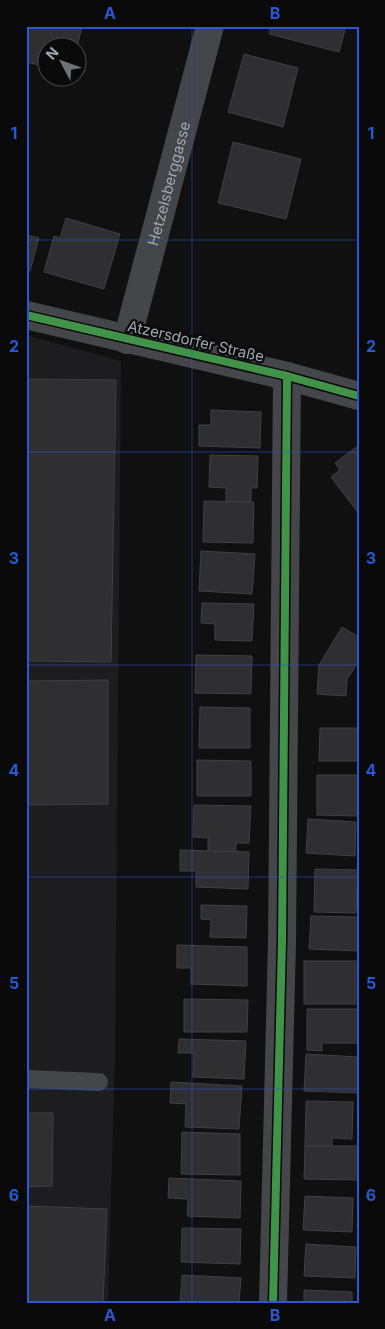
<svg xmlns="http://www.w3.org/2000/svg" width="385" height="1329" font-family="Inter,sans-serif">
  <rect width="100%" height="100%" fill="#101010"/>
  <path fill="#1d1d1f" d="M26,335L121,361L115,1057L108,1303H26Z"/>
  <g fill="#2f2f31" stroke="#3e4044">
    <path d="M26,26H82L77,48H48V67L26,62Z"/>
    <path d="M271,26H346L339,52L269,34Z"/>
    <path d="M244,54L298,68L283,127L228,112Z"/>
    <path d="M233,142L301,159L286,219L218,203Z"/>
    <path d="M66,218L120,234L104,289L44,272L54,236L60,238Z"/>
    <path d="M26,235L39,238L30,271L26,270Z"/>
    <path d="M26,379L116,380L111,662L26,661Z"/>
    <path d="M211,410L261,412L260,448L199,446V425H211Z"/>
    <path d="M359,445V514L331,477L340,470L335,463Z"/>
    <path d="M210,455L258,456L257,488H251V502H226V488L209,487Z"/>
    <path d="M204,501L254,502L253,543L203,542Z"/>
    <path d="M201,551L255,554L252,594L199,591Z"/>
    <path d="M202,603L254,604L252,641L215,640V624L201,623Z"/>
    <path d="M342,627L359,637V661L347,679L346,696L317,694L319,665Z"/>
    <path d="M196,655L252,656L251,694L195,693Z"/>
    <path d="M108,680V804L26,805V681Z"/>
    <path d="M200,707L250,708V748H199Z"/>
    <path d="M320,728H359V761H319Z"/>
    <path d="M197,760L251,761V796H197Z"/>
    <path d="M317,775H358V816L317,815Z"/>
    <path d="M194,805L251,806L249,843H236V852L208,851V838L193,837Z"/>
    <path d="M308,819L356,822L355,856L306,853Z"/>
    <path d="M180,850L249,852L248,889L196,887V871H180Z"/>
    <path d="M315,869L358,870L356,913L314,912Z"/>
    <path d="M201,905L247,906L246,938L210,937L211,920L201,919Z"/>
    <path d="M311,916L359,917V951L309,949Z"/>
    <path d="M177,945L247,947V986L191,984V968H177Z"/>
    <rect x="304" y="961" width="52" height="43"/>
    <path d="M184,999L248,1000L247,1032H184Z"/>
    <path d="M307,1009H359V1043H322V1051L307,1050Z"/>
    <path d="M179,1039L246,1041L244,1079L193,1077L194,1053H178Z"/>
    <path d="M306,1054L359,1057V1093L304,1091Z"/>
    <path d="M171,1082L242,1086L239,1129L185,1127L186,1104L170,1103Z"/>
    <path d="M306,1101L353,1102L352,1139L332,1138V1146H305Z"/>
    <path d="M26,1113H53L52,1186L26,1187Z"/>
    <path d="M182,1132L240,1134V1175L181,1174Z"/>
    <path d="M305,1146H359V1180L304,1179Z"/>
    <path d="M169,1178L241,1181L240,1218L187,1216L188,1199L168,1198Z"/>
    <path d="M305,1196L353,1198L352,1232L303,1230Z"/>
    <path d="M26,1206L107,1209L103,1303H26Z"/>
    <path d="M182,1228L241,1229L240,1264L181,1262Z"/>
    <path d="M306,1244L356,1247L355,1278L304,1276Z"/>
    <path d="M182,1275L241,1278L239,1303H180Z"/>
    <path d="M304,1290L352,1292V1303H304Z"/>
  </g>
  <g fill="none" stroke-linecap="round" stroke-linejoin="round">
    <path stroke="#444649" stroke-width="18" d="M26,1079L99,1082"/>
    <g stroke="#444649" stroke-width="28">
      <path d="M26,315L287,376L359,396"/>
      <path id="s1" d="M127,340L210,26"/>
      <path d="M273,1303L282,942L287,376"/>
    </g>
    <g stroke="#0a0a0b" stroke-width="11">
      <g id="cycleway">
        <path d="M26,315L287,376L359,396"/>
        <path d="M273,1303L282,942L287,376"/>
      </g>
    </g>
    <use href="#cycleway" stroke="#419447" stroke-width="8"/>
  </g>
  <path fill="none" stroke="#2a57d4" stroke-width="1" stroke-opacity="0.55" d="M192,26V1303M26,240H359M26,452H359M26,665H359M26,877H359M26,1089H359"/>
  <g text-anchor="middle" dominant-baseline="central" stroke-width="4.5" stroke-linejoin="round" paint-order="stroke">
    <g font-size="15" fill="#9fa8b2" stroke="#0a0a0b">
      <text stroke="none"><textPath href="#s1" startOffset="162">Hetzelsberggasse</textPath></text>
      <text transform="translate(196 341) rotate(13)">Atzersdorfer Straße</text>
    </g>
  </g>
  <rect width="385" height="1329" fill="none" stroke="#0a0a0b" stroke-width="55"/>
  <g transform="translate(62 62) rotate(311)"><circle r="24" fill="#0a0a0b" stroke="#46494e"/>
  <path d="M0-4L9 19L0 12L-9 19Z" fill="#6d7379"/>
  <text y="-8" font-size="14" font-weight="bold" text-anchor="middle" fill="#9fa8b2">N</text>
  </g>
  <rect x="28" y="28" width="330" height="1274" fill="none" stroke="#2a57d4" stroke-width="2"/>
  <g font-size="16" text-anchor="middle" font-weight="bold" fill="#2a57d4">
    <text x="110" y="19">A</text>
    <text x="275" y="19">B</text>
    <text x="14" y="139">1</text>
    <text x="371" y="139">1</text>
    <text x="14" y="352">2</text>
    <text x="371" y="352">2</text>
    <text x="14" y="564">3</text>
    <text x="371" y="564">3</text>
    <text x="14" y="776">4</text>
    <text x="371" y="776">4</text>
    <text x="14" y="989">5</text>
    <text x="371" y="989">5</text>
    <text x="14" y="1201">6</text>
    <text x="371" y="1201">6</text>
    <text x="110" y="1321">A</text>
    <text x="275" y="1321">B</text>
  </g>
</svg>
